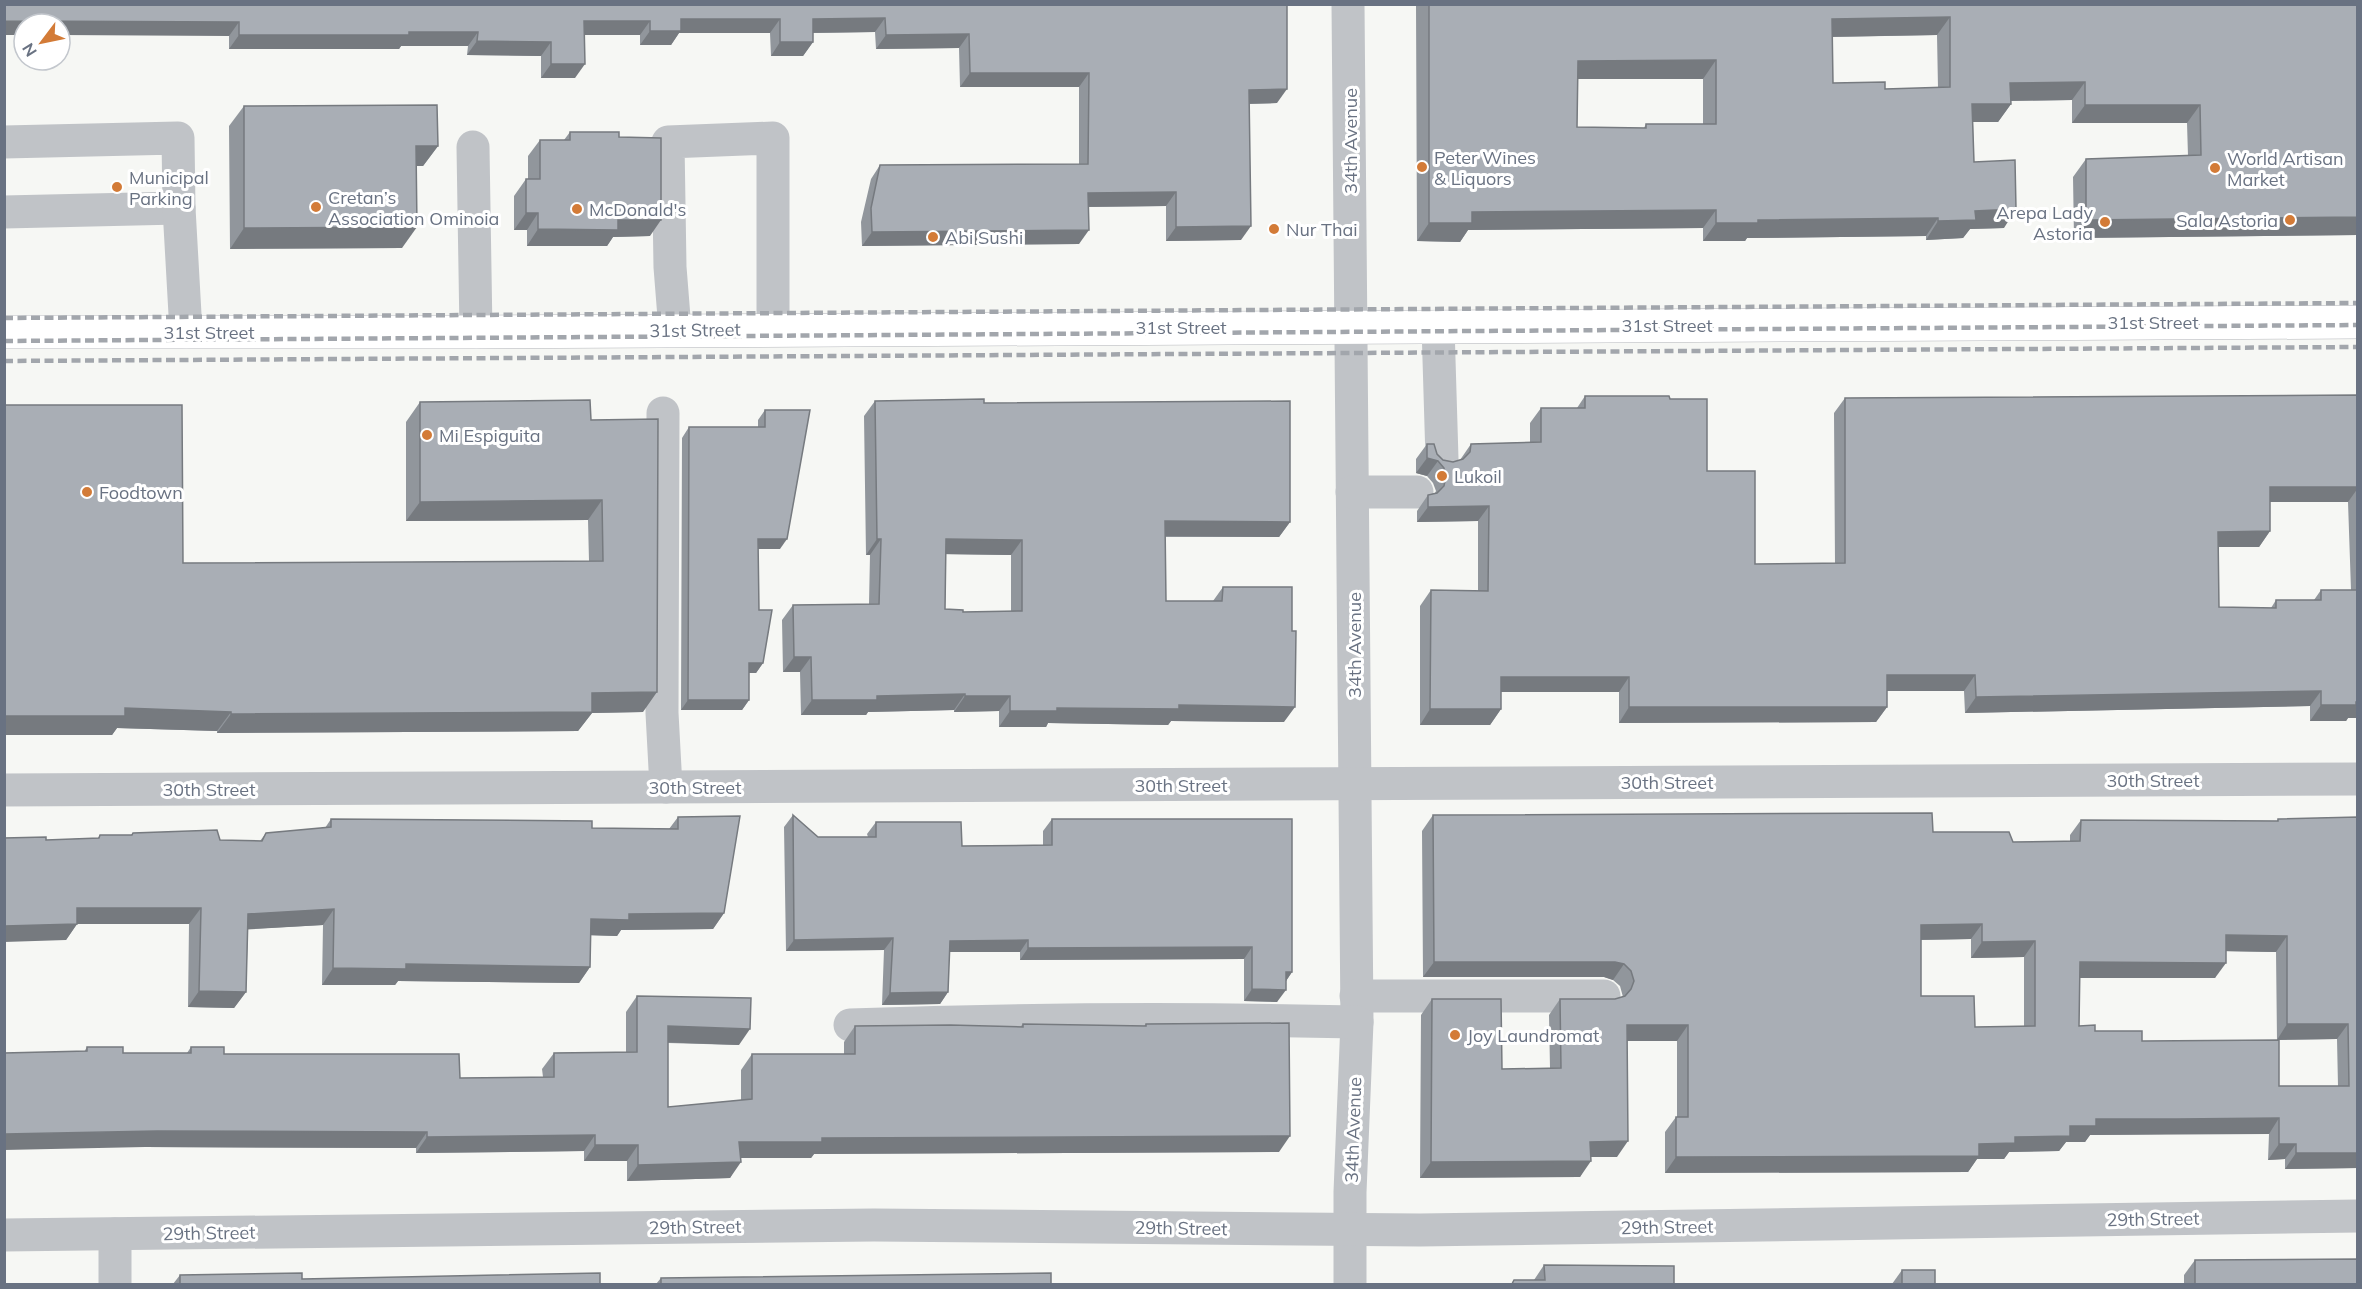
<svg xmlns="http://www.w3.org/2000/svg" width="2362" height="1289" font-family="Mulish,sans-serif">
  <rect width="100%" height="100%" fill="#f6f7f4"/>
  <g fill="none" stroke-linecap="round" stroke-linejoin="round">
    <g stroke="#b4b6bb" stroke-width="34">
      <path id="major" d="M4,332H476L2358,322"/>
    </g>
    <g stroke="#c0c3c7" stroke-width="33">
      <path d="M1348,4L1357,1022L1350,1192V1284"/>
      <path d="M4,142L178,138L179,208L4,212"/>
      <path d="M473,147L476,332"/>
      <path d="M179,208L186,332"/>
      <path d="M1438,326L1442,459"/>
      <path d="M675,330L670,267L668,142L773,138V329"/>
      <path d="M663,413L662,713L666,787"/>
      <path d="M1352,492H1417"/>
      <path d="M4,790L2358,779"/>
      <path d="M1356,996H1604"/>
      <path d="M850,1025C1019,1019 1188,1018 1357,1022"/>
      <path d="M115,1234V1284"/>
      <path d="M4,1235L874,1225L1420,1230L2358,1216"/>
    </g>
    <use href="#major" stroke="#fff" stroke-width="33"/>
    <g stroke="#a2a6ac" stroke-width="4.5" stroke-dasharray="9 4.5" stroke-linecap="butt">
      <path d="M4,318L2358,303"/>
      <path d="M4,341L2358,325"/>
      <path d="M4,361L2358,347"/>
    </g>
  </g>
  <g fill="#91969c" fill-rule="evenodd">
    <path d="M4,4H1287L1277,103L1249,104L1241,240L1166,241V206L1088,207L1079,244L862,246L861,222L871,179L880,165L1079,164V87H960L959,48L876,49L875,32L813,33V42L803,56H771L770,33H679L671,45H640V35H584L575,78H541V56L467,55L468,46H401L399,49H229V36Z"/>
    <path d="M1416,4H2358V235L2074,238L2073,177L2086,159L2188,156L2187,123H2072V100L2011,101V104L1998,122H1973L1974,162L2004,228L1970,229L1963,238L1926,240V236L1747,238L1745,241H1703V228L1468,230L1460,242L1417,241ZM1937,35L1938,88L1885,89L1833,83V37ZM1578,79H1703V124H1646L1644,128L1577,127Z"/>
    <path d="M244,106L438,146L423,166H416L402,248L230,249L229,126Z"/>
    <path d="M570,132L619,137L650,236L613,237L607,246H527V230H514V196L526,179H528V156L540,140H564Z"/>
    <path d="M2358,395V718H2348L2346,721H2310V706L1965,713L1964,691H1887V707L1876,722L1619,723V692H1501V709L1490,725H1420V606L1431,590L1478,591V521L1417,522V511L1428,495L1435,493L1436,491L1433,483L1427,476L1416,473V459L1427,444L1443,460L1453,462L1460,460L1471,444L1530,442V423L1541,408H1577L1585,396L1670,399L1755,564L1835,563L1834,413L1845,398ZM2270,502H2348L2351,590H2321L2314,600H2276L2271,608L2219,607V547H2259L2270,531Z"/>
    <path d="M875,401L984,403L1290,522L1279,537H1165L1166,601H1213L1223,587L1284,722L1171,721L1168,725L1048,723L1046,727H999V711L954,712V710L868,712L866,715H801L800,672H783L782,620L793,605L869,604L870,555H866L864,416ZM946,554L1011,555V611L963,612L945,609Z"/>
    <path d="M420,402L591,420L643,712L592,713L578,731L217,733V731L117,728L112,735H4V405L183,563L589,561L588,520L406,521V422Z"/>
    <path d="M765,410L780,549H758L759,610L763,663L756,673H749V700L742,710H681L682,438L689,427H758V420Z"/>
    <path d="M793,815L818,837H868L867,834L876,822L962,846L1043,845V831L1052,819L1292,972L1286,981L1277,1002L1244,1001V959L1020,960V952H949L948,992L940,1004L882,1005L884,950L786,951L784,827Z"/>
    <path d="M1433,815L1933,832L2013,842L2070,841V835L2081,820L2277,821L2278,819L2358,817V1168L2285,1169V1159L2268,1160L2269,1134H2166L2090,1135L2085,1142H2066L2059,1151L2009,1152L2004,1159H1977L1968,1172L1665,1173V1132L1676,1117H1677V1041H1627L1617,1157H1591L1580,1177L1420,1178L1421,1015L1432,999L1502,1069L1550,1068L1549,1015L1560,999H1615L1623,997L1620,986L1613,980L1604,977H1423L1422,831ZM1971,939V958L2024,957V1026L1975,1027L1921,996V940ZM2226,951L2276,952L2277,1040L2337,1039L2338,1086H2279L2142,1041L2095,1031L2079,1026L2080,978H2215Z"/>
    <path d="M678,817L724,913L713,929L621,930L617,936L591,935L590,967L579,983L398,981L395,985H322L323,925L248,929L246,992L234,1008L188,1007L189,924H77L66,940L46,840L98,838L100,835H131L133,833L220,840L260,841L266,833L325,828L331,819L592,828L669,829Z"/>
    <path d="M637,996L739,1045L668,1043V1107L741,1100V1070L752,1054H844V1042L855,1026L1020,1027L1023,1024L1144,1026L1146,1024L1279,1152L814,1154L811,1158H741L730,1178L627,1181V1161H584V1151L416,1153V1148L145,1147L84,1052L87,1047L123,1053H187L191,1047L224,1054L460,1078L543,1077L542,1069L554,1053L626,1052V1012Z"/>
    <path d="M2195,1260L2358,1284H2184V1275Z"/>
    <path d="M1544,1265L1674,1284H1511L1514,1280H1534Z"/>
    <path d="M1902,1270L1935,1284H1892Z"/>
    <path d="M180,1275L302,1279L600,1284H173Z"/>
    <path d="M661,1278L1051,1284H656Z"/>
  </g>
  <g fill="#767a7f">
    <path d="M1950,17L1937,35L1820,37L1832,19Z"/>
    <path d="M885,18L875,32L803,33L813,19Z"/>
    <path d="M681,19H780L770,33H679L671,45H640L650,31Z"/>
    <path d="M4,21L239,22L229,36L60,35V24H24V35H4Z"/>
    <path d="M584,21H650L640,35H575Z"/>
    <path d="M409,32H478L468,46H401L399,49H229L239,35Z"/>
    <path d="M969,34L959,48L876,49L886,35Z"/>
    <path d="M477,41L551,42L541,56L467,55Z"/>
    <path d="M780,42H813L803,56H771Z"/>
    <path d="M1716,60L1703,79H1565L1578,61Z"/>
    <path d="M551,64H585L575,78H541Z"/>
    <path d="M970,73H1089L1079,87H960Z"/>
    <path d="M2085,82L2072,100L1998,101L2010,83Z"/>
    <path d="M1287,89L1277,103L1239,104L1249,90Z"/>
    <path d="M1972,104H2011L1998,122H1960Z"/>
    <path d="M2085,105H2200L2187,123H2072Z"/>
    <path d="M416,146H438L423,166H402Z"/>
    <path d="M1176,192L1166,206L1078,207L1088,193Z"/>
    <path d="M2016,209L2004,228L1970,229L1963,238L1926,240L1938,221L1975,211Z"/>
    <path d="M1716,210L1703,228L1468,230L1460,242L1417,241L1429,223L1472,212Z"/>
    <path d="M526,213H538L527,230H514Z"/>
    <path d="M2358,217V235L2074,238L2086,220Z"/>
    <path d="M1938,218L1926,236L1747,238L1745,241H1703L1716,223L1758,220Z"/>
    <path d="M618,220H661L650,236L613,237L607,246H527L538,229Z"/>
    <path d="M1251,226L1241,240L1166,241L1176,227Z"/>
    <path d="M417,227L402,248L230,249L244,228Z"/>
    <path d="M1089,230L1079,244L862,246L872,232Z"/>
    <path d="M1427,458L1438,461L1427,476L1416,473Z"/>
    <path d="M2270,487H2358V488L2348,502H2259Z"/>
    <path d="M602,500L588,520L406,521L420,502Z"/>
    <path d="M1489,506L1478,521L1417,522L1428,507Z"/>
    <path d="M1165,521L1290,522L1279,537L1154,536Z"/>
    <path d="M2270,531L2259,547H2208L2218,532Z"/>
    <path d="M758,539H787L780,549H751Z"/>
    <path d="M877,539H881L870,555H866Z"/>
    <path d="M946,539L1022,540L1011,555L935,554Z"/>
    <path d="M794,657H811L800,672H783Z"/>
    <path d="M749,663H763L756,673H742Z"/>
    <path d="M1887,675H1975L1964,691H1876Z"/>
    <path d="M1501,677H1629L1619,692H1490Z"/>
    <path d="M2321,691L2310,706L1965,713L1976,697Z"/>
    <path d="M657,692L643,712L592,713L578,731L217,733L231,714L592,693Z"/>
    <path d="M965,694L954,710L868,712L866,715H801L812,700L877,696Z"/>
    <path d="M965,696H1010L999,711L954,712Z"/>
    <path d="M688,700H749L742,710H681Z"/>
    <path d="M2356,702H2358V718H2348L2346,721H2310L2321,705Z"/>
    <path d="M1179,705L1295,707L1284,722L1171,721L1168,725L1048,723L1046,727H999L1010,711L1057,708Z"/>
    <path d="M1629,707H1887L1876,722L1619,723Z"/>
    <path d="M125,708L231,712L217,731L117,728L112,735H4V716Z"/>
    <path d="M1430,709H1501L1490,725H1420Z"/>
    <path d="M77,908H201L189,924H77L66,940L4,942V926Z"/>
    <path d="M334,909L323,925L237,930L248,914Z"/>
    <path d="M724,913L713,929L621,930L617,936L580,935L591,919L629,914Z"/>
    <path d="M1982,924L1971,939L1910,940L1921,925Z"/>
    <path d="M2226,935L2287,936L2276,952L2215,951Z"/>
    <path d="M893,938L884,950L786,951L794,940Z"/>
    <path d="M1028,940L1020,952H941L950,941Z"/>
    <path d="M2035,941L2024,957L1971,958L1982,942Z"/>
    <path d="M1252,947L1244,959L1020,960L1028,948Z"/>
    <path d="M1434,962H1615L1624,964L1613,980L1604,977H1423Z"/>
    <path d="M2080,962L2226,963L2215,978H2069Z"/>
    <path d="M406,964L590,967L579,983L398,981L395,985H322L333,968Z"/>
    <path d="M1286,972H1292L1284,984Z"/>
    <path d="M1252,989L1286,990L1277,1002L1244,1001Z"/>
    <path d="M199,991L246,992L234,1008L188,1007Z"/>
    <path d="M948,992L940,1004L882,1005L890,993Z"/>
    <path d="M2287,1024H2348L2337,1039L2277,1040Z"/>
    <path d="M1627,1025H1688L1677,1041H1616Z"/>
    <path d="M668,1026L750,1029L739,1045L656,1042Z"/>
    <path d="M2279,1118L2269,1134L2090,1135L2085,1142H2066L2059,1151L2009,1152L2004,1159H1977L1968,1172L1665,1173L1676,1157L1979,1144L2070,1126L2096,1119Z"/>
    <path d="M157,1131L427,1132L416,1148L145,1147L4,1150V1134Z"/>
    <path d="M595,1135L584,1151L416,1153L427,1137Z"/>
    <path d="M1290,1136L1279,1152L814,1154L811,1158H728L739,1142L822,1138Z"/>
    <path d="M1628,1141L1617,1157H1580L1590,1142Z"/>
    <path d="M2279,1144H2296L2285,1159L2268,1160Z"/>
    <path d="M595,1145H638L627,1161H584Z"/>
    <path d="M2296,1153H2358V1168L2285,1169Z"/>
    <path d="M1591,1161L1580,1177L1420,1178L1431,1162Z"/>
    <path d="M741,1162L730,1178L627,1181L638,1165Z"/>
  </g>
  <g fill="#a9aeb5" stroke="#767a7f" stroke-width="1.5" fill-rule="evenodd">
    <path d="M4,4H1287V89L1249,90L1251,226L1176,227V192L1088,193L1089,230L872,232L871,208L880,165L1088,164L1089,73H970L969,34L886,35L885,18L813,19V42H780V19H681V31H650V21H584L585,64H551V42L477,41L478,32H409V35H239V22L4,21Z"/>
    <path d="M1429,4H2358V217L2086,220V159L2201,155L2200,105H2085V82L2010,83L2011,104H1972L1974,162L2015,160L2016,209L1975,211L1976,220L1938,221V218L1758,220V223H1716V210L1472,212V223H1429ZM1950,17V87L1885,89V82L1833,83L1832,19ZM1716,60V124H1646V128L1577,127L1578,61Z"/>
    <path d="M437,105L438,146H416L417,227L244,228V106Z"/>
    <path d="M570,132H619V137L661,138V220H618V230L538,229V213H526V179H540V140H570Z"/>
    <path d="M2358,395V487H2270V531L2218,532L2219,607L2276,608V600H2321V590H2358V702H2356V705H2321V691L1976,697L1975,675H1887V707H1629V677H1501V709H1430L1431,590L1488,591L1489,506L1428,507V495L1437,493L1444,486L1446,476L1444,468L1438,461L1427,458V444H1434L1437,454L1443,460L1453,462L1463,459L1470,452L1471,444L1541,442V408H1585V396H1669L1670,399H1707V471H1755V564L1845,563V398Z"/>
    <path d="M984,399V403L1290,401V522L1165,521L1166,601H1222L1223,587H1292V631H1296L1295,707L1179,705V709L1057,708V711H1010V696H965V694L877,696V700H812L811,657H794L793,605L879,604L881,539H877L875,401ZM946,539L1022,540V611L963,612V610L945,609Z"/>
    <path d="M590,400L591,420L658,419L657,692L592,693V712L231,714V712L125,708V716H4V405H182L183,563L603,561L602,500L420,502V402Z"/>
    <path d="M765,410H810L787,539H758L759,610H772L763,663H749V700H688L689,427H765Z"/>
    <path d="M1932,813L1933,832H2009L2013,842L2080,841L2081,820L2278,821V819L2358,817V1153H2296V1144H2279V1118L2177,1119H2096V1126H2070V1136L2015,1137V1143L1979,1144V1156L1676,1157V1117H1688V1025H1627L1628,1141L1590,1142L1591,1161L1431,1162L1432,999H1501L1502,1069L1561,1068L1560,999H1615L1625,996L1631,989L1634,981L1631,971L1624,964L1615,962H1434L1433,815ZM1982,924V942L2035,941V1026L1975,1027L1974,996H1921V925ZM2226,935L2287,936V1024H2348L2349,1086H2279V1040L2142,1041V1031H2095V1025L2079,1026L2080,962L2226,963Z"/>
    <path d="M793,815L818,837H876V822H961L962,846L1052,845V819H1292V972H1286V990L1252,989V947L1028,948V940L950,941L948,992L890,993L893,938L794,940Z"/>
    <path d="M740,816L724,913L629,914V920L591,919L590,967L406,964V969L333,968L334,909L248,914L246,992L199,991L201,908H77V924L4,926V838L46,837V840L99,838L100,835H132L133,833L217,830L220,840L262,841L266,833L331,827V819L592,821V828L678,829V817Z"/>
    <path d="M637,996L751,998L750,1029L668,1026V1107L752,1099V1054H855V1026L950,1025L1023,1027V1024L1146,1026V1024L1289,1023L1290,1136L822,1138V1142H739L741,1162L638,1165V1145H595V1135L427,1137V1132L157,1131L4,1134V1053L87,1051V1047H123V1053H191V1047H224V1054H459L460,1078L554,1077V1053L637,1052Z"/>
    <path d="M2358,1259V1284H2195V1260Z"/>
    <path d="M1544,1265L1674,1266V1284H1512L1514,1280H1545Z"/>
    <rect x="1902" y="1270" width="33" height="14"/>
    <path d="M302,1273V1279L600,1273V1284H180V1275Z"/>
    <path d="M1051,1273V1284H661V1278Z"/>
  </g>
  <g fill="#d37b37" stroke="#fff" stroke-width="2">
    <circle cx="1422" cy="167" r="6"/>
    <circle cx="2215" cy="168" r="6"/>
    <circle cx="117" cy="187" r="6"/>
    <circle cx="316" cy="207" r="6"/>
    <circle cx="577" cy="209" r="6"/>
    <circle cx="2290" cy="220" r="6"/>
    <circle cx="2105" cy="222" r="6"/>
    <circle cx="1274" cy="229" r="6"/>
    <circle cx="933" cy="237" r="6"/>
    <circle cx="427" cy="435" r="6"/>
    <circle cx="1442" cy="476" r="6"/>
    <circle cx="87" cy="492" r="6"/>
    <circle cx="1455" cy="1035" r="6"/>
  </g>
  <g text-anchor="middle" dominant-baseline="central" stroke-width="6" stroke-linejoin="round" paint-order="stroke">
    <g font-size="18" fill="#697282" stroke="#fff">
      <text transform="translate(1350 141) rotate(-90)">34th Avenue</text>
      <text x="2153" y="322">31st Street</text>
      <text x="1667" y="325">31st Street</text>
      <text x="1181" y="327">31st Street</text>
      <text transform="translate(695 330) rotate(-1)">31st Street</text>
      <text x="209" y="332">31st Street</text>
      <text transform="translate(1354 645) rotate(-90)">34th Avenue</text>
      <text x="2153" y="780">30th Street</text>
      <text x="1667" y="782">30th Street</text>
      <text x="1181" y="785">30th Street</text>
      <text x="695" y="787">30th Street</text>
      <text x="209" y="789">30th Street</text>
      <text transform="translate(1353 1130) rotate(-88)">34th Avenue</text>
      <text transform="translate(2153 1219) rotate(-1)">29th Street</text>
      <text transform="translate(695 1227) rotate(-1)">29th Street</text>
      <text transform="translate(1667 1227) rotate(-1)">29th Street</text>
      <text transform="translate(1181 1228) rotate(1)">29th Street</text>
      <text transform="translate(209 1233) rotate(-1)">29th Street</text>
    </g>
    <g font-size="18" fill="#697282" stroke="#fff" text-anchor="start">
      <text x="1434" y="157">Peter Wines<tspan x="1434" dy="21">&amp; Liquors</tspan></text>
      <text x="2227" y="158">World Artisan<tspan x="2227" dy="21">Market</tspan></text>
      <text x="129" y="177">Municipal<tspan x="129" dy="21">Parking</tspan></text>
      <text x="328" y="197">Cretan’s<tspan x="328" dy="21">Association Ominoia</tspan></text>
      <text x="589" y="209">McDonald's</text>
      <text x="2093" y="212" text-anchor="end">Arepa Lady<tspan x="2093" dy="21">Astoria</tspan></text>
      <text x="2278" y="220" text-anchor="end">Sala Astoria</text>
      <text x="1286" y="229">Nur Thai</text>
      <text x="945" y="237">Abi Sushi</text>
      <text x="439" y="435">Mi Espiguita</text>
      <text x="1454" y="476">Lukoil</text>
      <text x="99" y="492">Foodtown</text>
      <text x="1467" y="1035">Joy Laundromat</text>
    </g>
  </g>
  <rect width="2362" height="1289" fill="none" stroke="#697282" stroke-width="12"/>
  <g transform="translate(42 42) rotate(238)"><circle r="28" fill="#ffffff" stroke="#c3c7cd" stroke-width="1.5"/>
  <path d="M0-4.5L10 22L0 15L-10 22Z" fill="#d37b37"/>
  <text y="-9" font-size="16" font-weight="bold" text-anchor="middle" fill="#697282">N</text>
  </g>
</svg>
